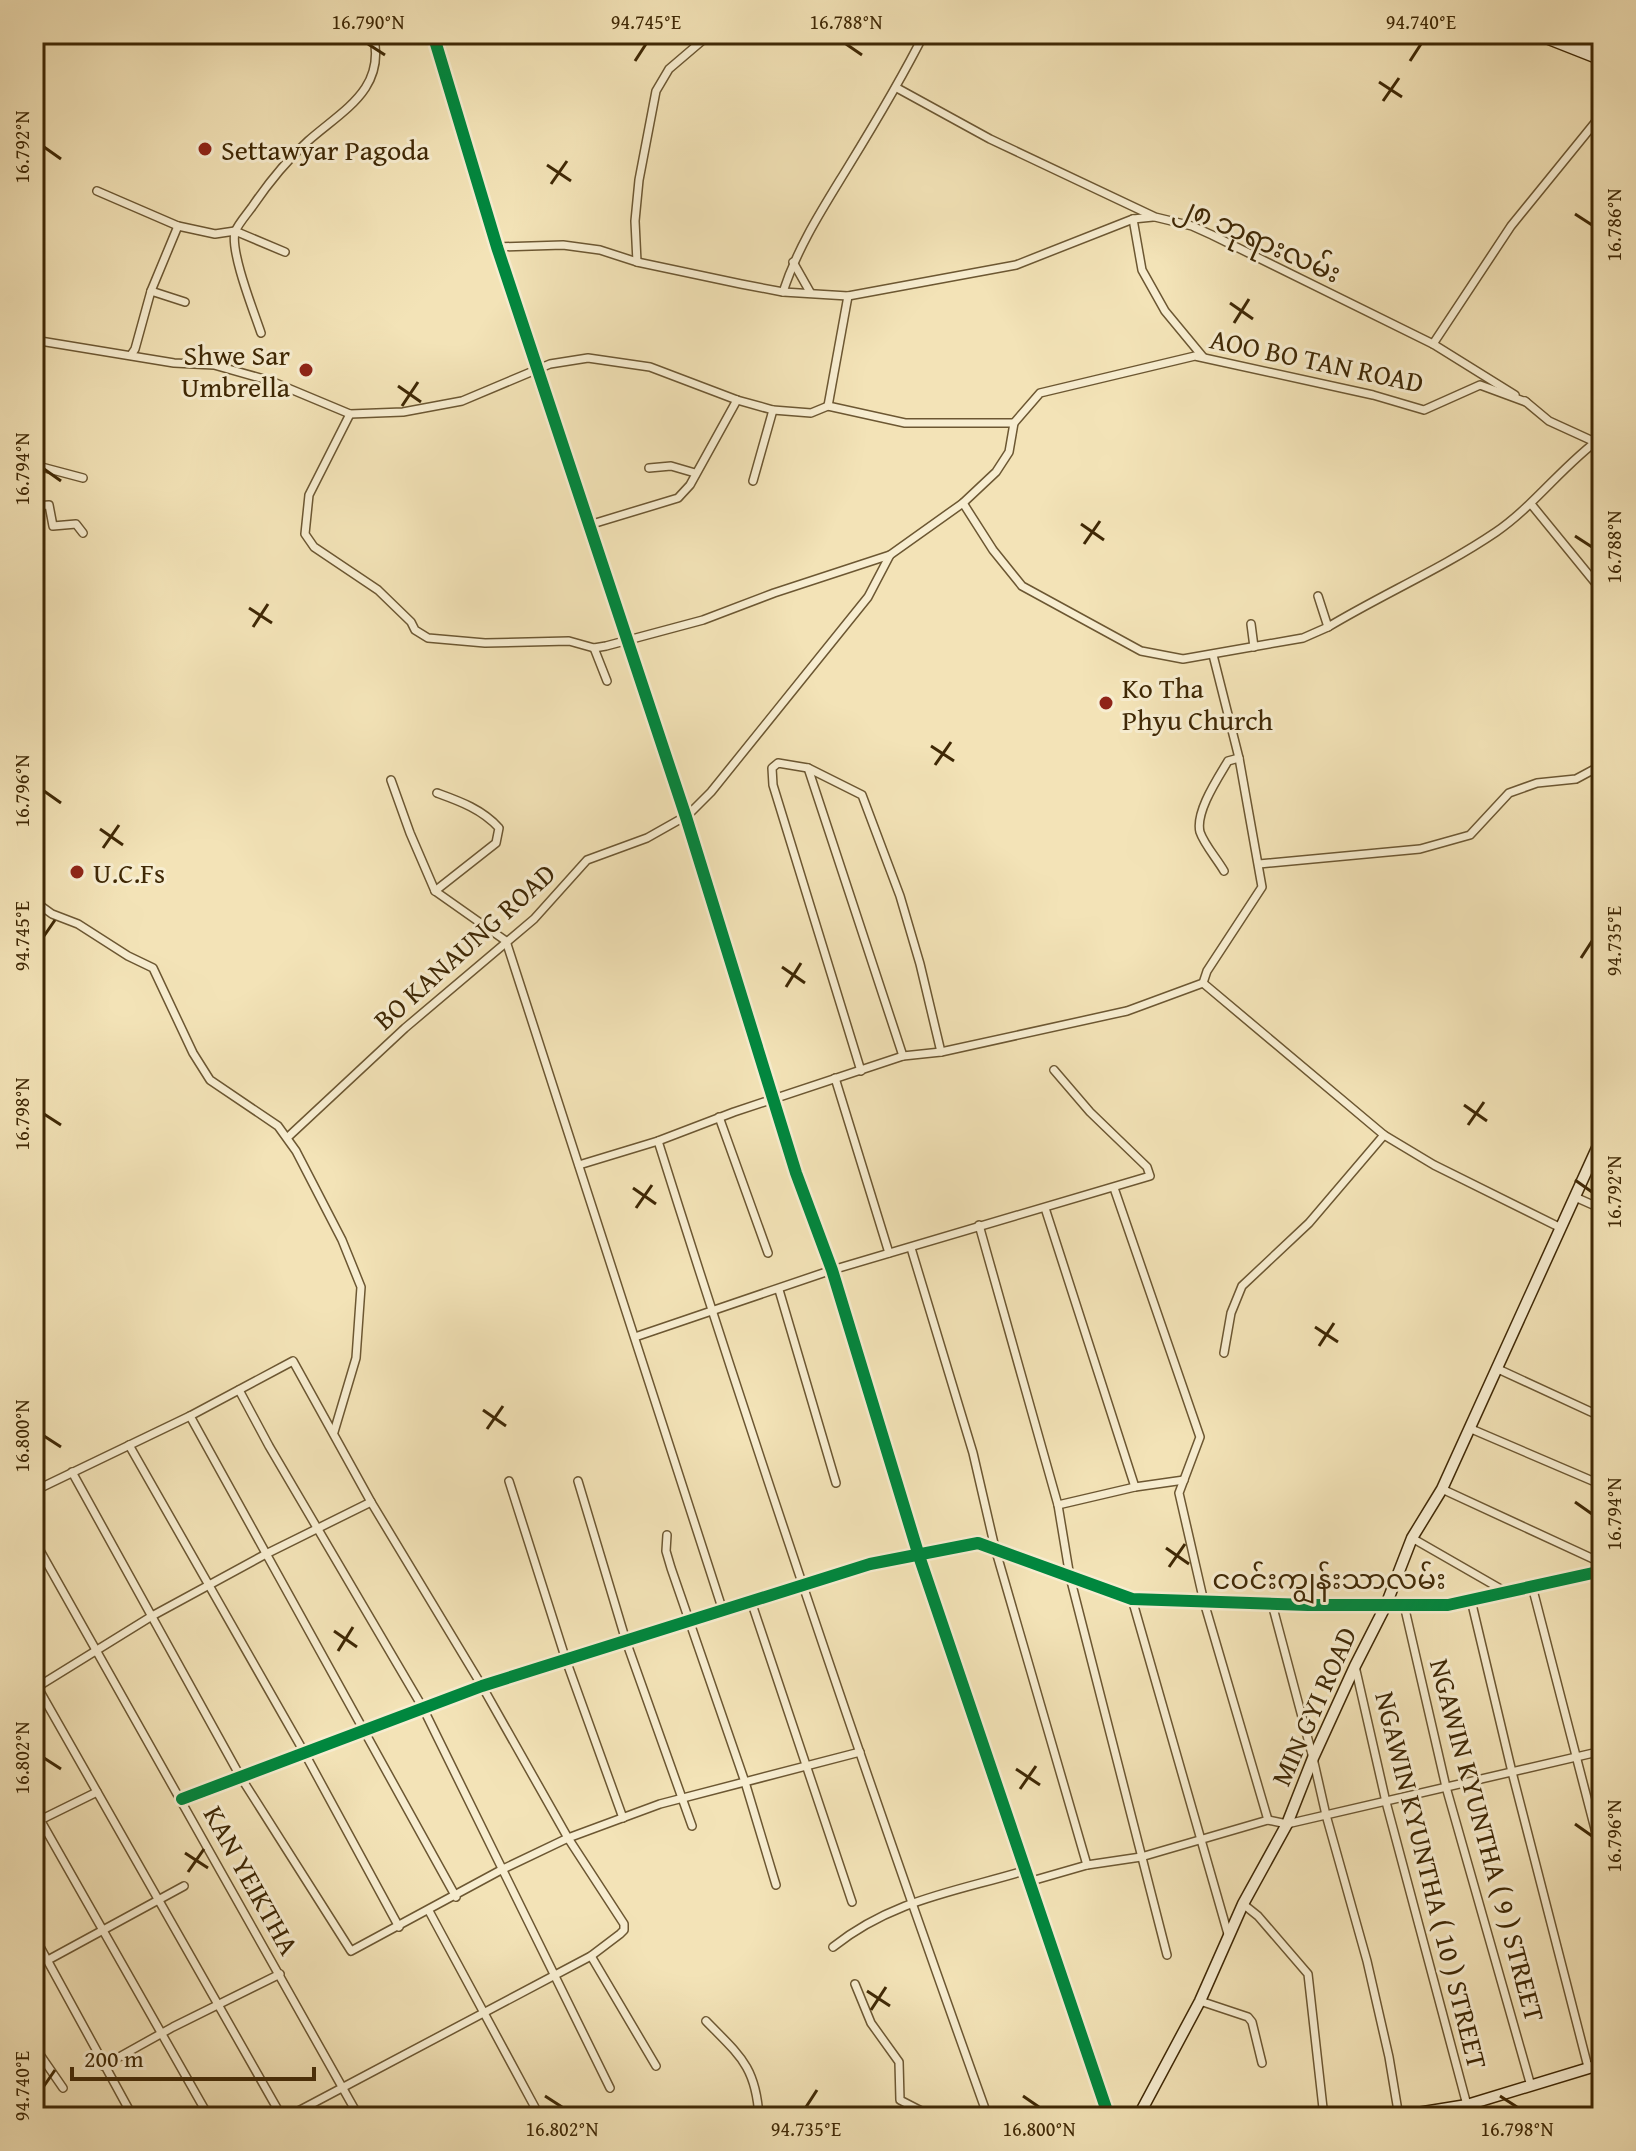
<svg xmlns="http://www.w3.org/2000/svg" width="1636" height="2151" font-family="'Gentium Book Plus','Noto Sans Myanmar',serif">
  <rect width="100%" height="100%" fill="#f3e3b7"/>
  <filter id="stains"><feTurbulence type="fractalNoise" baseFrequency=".0025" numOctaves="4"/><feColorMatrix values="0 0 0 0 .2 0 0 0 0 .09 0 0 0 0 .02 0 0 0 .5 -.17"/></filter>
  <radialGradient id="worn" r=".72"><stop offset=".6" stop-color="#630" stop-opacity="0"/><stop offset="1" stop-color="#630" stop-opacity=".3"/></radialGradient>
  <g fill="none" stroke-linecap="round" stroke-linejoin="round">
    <g stroke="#6c5732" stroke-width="10">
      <g id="minor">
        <path d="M897,88L990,139L1155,217L1192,226L1212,235L1433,344L1515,395"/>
        <path d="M97,191L178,226L215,234L235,231L285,252"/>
        <path d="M1133,219L1142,270L1165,311L1203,357"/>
        <path d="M497,247L563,245L600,250L637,262L741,284L783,292L848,296L1016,265L1133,219L1153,217"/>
        <path d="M637,262L635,221L639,180L656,91L669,69L710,34"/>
        <path d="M793,262L810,292"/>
        <path d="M151,291L178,226"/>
        <path d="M783,292C798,246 823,208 848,167C875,123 901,80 924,34"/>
        <path d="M261,333C254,312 230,252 235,232C238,224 247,214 252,207C269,182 286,161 308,141C343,110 387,89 373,34"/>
        <path d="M34,340L174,363L214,365L271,381L350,414L403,412L462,401L550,364L588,358L650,367L737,400L773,410L811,413L828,406L905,423H1014"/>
        <path d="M1433,344L1511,226L1602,114"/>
        <path d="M131,355L135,349L151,291L185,302"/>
        <path d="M1525,401L1549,421L1595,442"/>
        <path d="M828,406L848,296"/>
        <path d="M350,414L309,495L305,534L314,547L378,590L411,622L415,630L428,638L485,643L569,641L594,648L606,646L703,620L774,593L890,555"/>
        <path d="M34,465L83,478"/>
        <path d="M649,468L671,466L695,473"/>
        <path d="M753,481L773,410"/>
        <path d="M963,503L993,550L1022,586L1141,651L1183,659L1303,638L1328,627C1383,594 1443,568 1496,532C1535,505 1563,465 1602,437"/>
        <path d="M1531,504L1602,591"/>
        <path d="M34,506L49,505L53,526L76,524L83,533"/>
        <path d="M589,525L678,498L690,485L737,400"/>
        <path d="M1318,596L1328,627"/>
        <path d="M1251,624L1254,647"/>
        <path d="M594,648L607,681"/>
        <path d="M808,768L903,1056"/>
        <path d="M391,780L410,833L435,891L506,941L723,1611"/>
        <path d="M686,817L711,792L868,597L890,555L963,503L996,472L1009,452L1014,423L1040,393L1195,356L1373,395L1424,410L1480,385L1526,402"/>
        <path d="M1259,864L1420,849L1470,835L1509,793L1537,783L1576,779L1602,765"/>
        <path d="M1224,871C1217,859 1204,844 1200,832C1195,812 1218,778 1228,761L1239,758"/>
        <path d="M435,891L496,843L499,828C482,809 459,801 437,793"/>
        <path d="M34,901L52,914L78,924L128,956L153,968L193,1053L210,1080L278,1126L296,1151L342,1240L361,1287L356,1358L334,1432"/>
        <path d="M1203,983L1384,1135L1434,1165L1561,1228"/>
        <path d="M861,1071L773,785L772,768L778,763L808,768L862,795L900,896L920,964L941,1052"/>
        <path d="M835,1078L889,1253"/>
        <path d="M719,1117L768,1253"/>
        <path d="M288,1137L405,1028L534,919L587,860L647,838L686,816"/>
        <path d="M658,1141C761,1468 872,1794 988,2117"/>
        <path d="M579,1165L658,1141L734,1112L903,1056L941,1052L1127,1011L1203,983L1207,971L1262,887L1239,758L1213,655"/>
        <path d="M1114,1188L1200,1437L1179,1493L1204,1602L1268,1820"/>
        <path d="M1575,1197L1602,1209"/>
        <path d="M1045,1208L1135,1487"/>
        <path d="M979,1225L1058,1505L1070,1577L1167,1955"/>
        <path d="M911,1248L973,1453L995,1548L1087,1865"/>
        <path d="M779,1290L836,1483"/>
        <path d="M635,1337L832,1270L1150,1176L1147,1167L1090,1112L1054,1070"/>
        <path d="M1224,1353L1231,1313L1242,1286L1309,1223L1384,1135"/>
        <path d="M1498,1369L1602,1417"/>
        <path d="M239,1390L269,1446L423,1708L610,2088"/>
        <path d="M190,1416L456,1897"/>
        <path d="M1469,1428L1602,1485"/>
        <path d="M129,1445L304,1752L399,1927"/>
        <path d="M72,1472L240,1776L351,1951L501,1870L568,1838L660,1804L860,1752"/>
        <path d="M509,1481L566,1660L623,1818"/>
        <path d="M578,1481L626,1641L692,1826"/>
        <path d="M1442,1489L1602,1563"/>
        <path d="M34,1491L190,1416L293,1361L371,1502L482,1686L568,1838L624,1924V1930L620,1934L591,1956L287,2117"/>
        <path d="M1058,1505L1135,1487L1184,1480"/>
        <path d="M667,1535L666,1551L671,1568L745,1782L776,1885"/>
        <path d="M1412,1538L1506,1592"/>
        <path d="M34,1540L359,2117"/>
        <path d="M1595,1572L1602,1602"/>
        <path d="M1532,1586L1602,1856"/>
        <path d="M1132,1599L1228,1934"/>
        <path d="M1471,1600L1512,1772L1588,2067"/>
        <path d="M751,1601L852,1902"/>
        <path d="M1272,1604L1313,1758L1326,1815L1367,1961L1389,2057L1399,2117"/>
        <path d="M1404,1605L1446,1787L1531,2086"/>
        <path d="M1355,1666L1386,1802L1467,2105"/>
        <path d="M34,1681L282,2117"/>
        <path d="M34,1689L152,1616L266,1554L371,1502"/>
        <path d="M182,1799L482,1686L870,1564L978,1543L1132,1599L1308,1605H1448L1602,1571"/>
        <path d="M34,1809L209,2117"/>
        <path d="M34,1823L97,1792"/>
        <path d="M1028,1882L1087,1865L1141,1857L1268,1820L1287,1824L1602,1751"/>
        <path d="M1243,1904L1258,1916L1308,1974L1324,2117"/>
        <path d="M429,1911L538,2113"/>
        <path d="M34,1936L133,2117"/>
        <path d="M833,1947C892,1900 954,1892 1024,1871"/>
        <path d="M591,1956L656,2066"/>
        <path d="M48,1960L184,1886"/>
        <path d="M855,1984L871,2023L899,2062L900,2100L933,2117"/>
        <path d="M1200,2001L1248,2017L1252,2022L1262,2063"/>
        <path d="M706,2021C739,2055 756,2066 759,2117"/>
        <path d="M34,2046L63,2088"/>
        <path d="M103,2066L173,2027L280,1974"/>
      </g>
    </g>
    <g stroke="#6c5732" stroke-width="12">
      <path id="tertiary" d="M433,34L497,247L686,817L796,1173L832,1270L919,1556L1109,2117"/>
    </g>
    <g stroke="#3f2805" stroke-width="13">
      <g id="secondary">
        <path d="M1536,34L1602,60"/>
        <path d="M1557,34L1602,52"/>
        <path d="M1138,2117L1200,2001L1243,1904L1287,1824L1313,1758L1355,1666L1386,1605L1412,1538L1442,1489L1602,1137"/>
        <path d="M1368,2117L1399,2116L1467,2105L1602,2064"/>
      </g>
    </g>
    <use href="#minor" stroke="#f7edd0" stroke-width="7"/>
    <use href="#tertiary" stroke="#f7edd0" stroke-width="9"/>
    <use href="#secondary" stroke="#f7edd0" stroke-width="10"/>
    <g stroke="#f7edd0" stroke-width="17">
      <g id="cycleway">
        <path d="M433,34L497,247L686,817L796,1173L832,1270L919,1556L1109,2117"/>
        <path d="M182,1799L482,1686L870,1564L978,1543L1132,1599L1308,1605H1448L1602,1571"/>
      </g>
    </g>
    <use href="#cycleway" stroke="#00873e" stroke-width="12"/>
  </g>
  <path fill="none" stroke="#3f2805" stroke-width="3" d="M368,44L385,55M846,44L862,55M635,61L646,44M1410,61L1421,44M1379,82L1402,97M1383,101L1399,78M44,147L61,159M547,165L571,181M551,184L567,161M1575,214L1592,225M1230,303L1253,319M1234,323L1249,299M398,386L421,402M402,406L418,382M44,469L61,481M1081,524L1104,540M1575,536L1592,547M1084,544L1100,521M249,608L272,623M253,627L268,604M931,746L954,761M935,765L951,742M44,791L61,803M100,829L123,845M103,848L119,825M44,936L55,920M1581,958L1592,941M782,967L805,983M786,987L801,963M1464,1105L1487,1121M44,1114L61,1125M1468,1125L1484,1102M1575,1180L1592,1192M633,1188L656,1204M636,1208L652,1185M1315,1327L1338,1342M1319,1346L1334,1323M483,1410L506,1426M487,1429L503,1406M44,1436L61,1447M1575,1502L1592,1514M1166,1548L1189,1564M1169,1567L1185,1544M334,1631L357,1647M338,1651L353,1627M44,1758L61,1769M1016,1769L1040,1785M1020,1789L1036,1766M1575,1824L1592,1836M185,1853L208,1868M188,1872L204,1849M867,1991L890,2006M871,2010L886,1987M44,2086L55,2070M545,2096L562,2107M1023,2096L1039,2107M1500,2096L1517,2107M806,2107L817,2090"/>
  <g fill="#8f2418" stroke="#f7edd0" stroke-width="3">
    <circle cx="205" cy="149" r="8"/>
    <circle cx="306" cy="370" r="8"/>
    <circle cx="1106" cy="703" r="8"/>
    <circle cx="77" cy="872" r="8"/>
  </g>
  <g text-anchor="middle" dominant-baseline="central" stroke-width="6" stroke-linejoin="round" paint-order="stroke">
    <g font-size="28" fill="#3f2805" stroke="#f7edd0" text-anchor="start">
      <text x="221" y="149">Settawyar Pagoda</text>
      <text x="290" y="354" text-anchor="end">Shwe Sar<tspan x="290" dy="32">Umbrella</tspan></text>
      <text x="1122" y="687">Ko Tha<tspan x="1122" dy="32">Phyu Church</tspan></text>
      <text x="93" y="872">U.C.Fs</text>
    </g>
    <g font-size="28" fill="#3f2805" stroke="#f7edd0">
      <text transform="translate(1259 238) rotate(24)">၂၈ ဘုရားလမ်း</text>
      <text transform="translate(1317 360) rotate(12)">AOO BO TAN ROAD</text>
      <text transform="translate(464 946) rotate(-42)">BO KANAUNG ROAD</text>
      <text x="1329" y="1578">ငဝင်းကျွန်းသာလမ်း</text>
      <text transform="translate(1313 1706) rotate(-66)">MIN GYI ROAD</text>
      <text transform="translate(1488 1840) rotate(75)">NGAWIN KYUNTHA ( 9 ) STREET</text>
      <text transform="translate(252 1880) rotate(61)">KAN YEIKTHA</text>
      <text transform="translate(1432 1880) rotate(76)">NGAWIN KYUNTHA ( 10 ) STREET</text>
    </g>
  </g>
  <rect width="1636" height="2151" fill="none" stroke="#f3e3b7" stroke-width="88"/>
  <path d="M72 2067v12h242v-12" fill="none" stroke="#3f2805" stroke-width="4"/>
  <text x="84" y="2067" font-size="24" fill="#3f2805" stroke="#f7edd0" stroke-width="6" paint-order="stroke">200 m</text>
  <rect x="44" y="44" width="1548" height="2063" fill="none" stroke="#3f2805" stroke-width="3"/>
  <g font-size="20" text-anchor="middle" fill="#3f2805">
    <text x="368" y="29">16.790°N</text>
    <text x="646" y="29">94.745°E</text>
    <text x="846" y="29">16.788°N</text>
    <text x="1421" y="29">94.740°E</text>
    <text transform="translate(22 147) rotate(-90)" y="7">16.792°N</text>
    <text transform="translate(1614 225) rotate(-90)" y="7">16.786°N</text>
    <text transform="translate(22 469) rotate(-90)" y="7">16.794°N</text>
    <text transform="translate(1614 547) rotate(-90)" y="7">16.788°N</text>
    <text transform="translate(22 791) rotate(-90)" y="7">16.796°N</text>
    <text transform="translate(22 936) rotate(-90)" y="7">94.745°E</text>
    <text transform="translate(1614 941) rotate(-90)" y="7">94.735°E</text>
    <text transform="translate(22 1114) rotate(-90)" y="7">16.798°N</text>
    <text transform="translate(1614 1192) rotate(-90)" y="7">16.792°N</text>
    <text transform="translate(22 1436) rotate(-90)" y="7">16.800°N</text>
    <text transform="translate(1614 1514) rotate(-90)" y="7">16.794°N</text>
    <text transform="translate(22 1758) rotate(-90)" y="7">16.802°N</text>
    <text transform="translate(1614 1836) rotate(-90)" y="7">16.796°N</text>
    <text transform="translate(22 2086) rotate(-90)" y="7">94.740°E</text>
    <text x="562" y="2136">16.802°N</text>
    <text x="806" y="2136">94.735°E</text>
    <text x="1039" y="2136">16.800°N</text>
    <text x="1517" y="2136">16.798°N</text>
  </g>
  <rect width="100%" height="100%" filter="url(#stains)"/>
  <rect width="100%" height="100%" fill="url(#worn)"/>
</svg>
